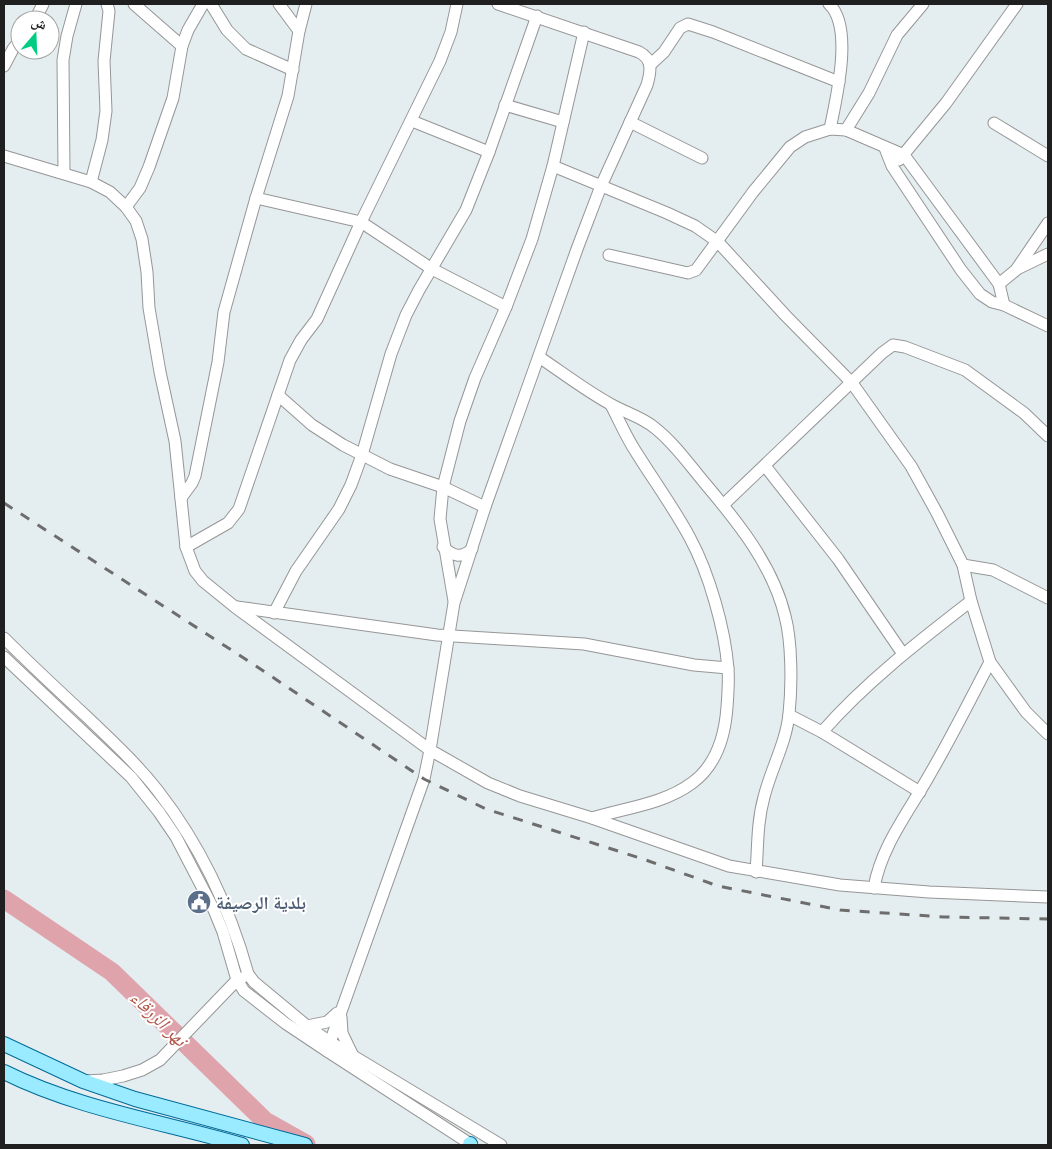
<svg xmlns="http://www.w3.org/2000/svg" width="1052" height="1149" font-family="'PT Sans','Noto Naskh Arabic',sans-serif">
  <rect width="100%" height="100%" fill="#e4edf0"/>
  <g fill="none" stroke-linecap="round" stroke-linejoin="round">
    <path stroke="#dfa3ac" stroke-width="19" d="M4,899L112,972L265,1121L306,1144"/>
    <g stroke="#969696" stroke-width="13">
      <g id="minor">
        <path d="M134,4L182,46"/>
        <path d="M211,4L227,30L246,49L293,70"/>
        <path d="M279,4L299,31"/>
        <path d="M829,4C854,27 836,99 830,129"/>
        <path d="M35,20L43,4"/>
        <path d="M650,65L664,52L680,28L688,24L713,32L839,82"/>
        <path d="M4,66L13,49L20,40"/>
        <path d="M505,105L563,122"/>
        <path d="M412,121L489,152"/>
        <path d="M630,122L702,158"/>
        <path d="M994,123L1048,156"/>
        <path d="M846,130L869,93L897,35L923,4"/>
        <path d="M885,148L892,166L961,270L980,294L992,302L1004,305L1048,326"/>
        <path d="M4,156L91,182L110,192L126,207L136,221L142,239L147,272L149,308L160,372L175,441L186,547L195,571L203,581L235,607L430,750L488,783L520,796L592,818L729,866L840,885L929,892L1048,897"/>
        <path d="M899,160L946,103L1017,4"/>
        <path d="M553,166L667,213L695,226L718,242L786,316L852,383L911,466L937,513L963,565L971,601L990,662L1026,712L1048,734"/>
        <path d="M64,173L63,60L67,36L76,4"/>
        <path d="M91,182L102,140L106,111L104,61L109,11L107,4"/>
        <path d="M256,198L361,222L432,269L506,307"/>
        <path d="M126,207L140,188L149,167L173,98L182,46L188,30L203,4"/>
        <path d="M609,255L688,273L696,270L753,192L790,147L805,137L830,129L846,130L904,155L999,284L1004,305"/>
        <path d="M1017,269L1048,254"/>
        <path d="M999,284L1016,270L1048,223"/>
        <path d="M539,357C563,373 586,391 612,405C626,413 642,417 655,428C674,443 688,463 703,481C736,520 773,565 785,616C792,642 792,686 789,714C786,743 771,769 764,797C757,822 758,846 756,872"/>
        <path d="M278,395L312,425L343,445L390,469L443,487L485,507"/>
        <path d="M765,466L838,559L903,654"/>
        <path d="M181,498L192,483L195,476L218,362L224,312L256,198L288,96L299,31L306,4"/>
        <path d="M723,505L882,353L893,345L905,347L965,370L1024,413L1048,436"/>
        <path d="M186,547L228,523L239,509L290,360L301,340L317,319L361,222L440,61L451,32L457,4"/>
        <path d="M443,547C453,556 461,559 472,549"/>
        <path d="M963,565L993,570L1048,598"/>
        <path d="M454,601L440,519L443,487L460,421L475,378L506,307L532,239L553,166L584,32"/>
        <path d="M237,607L437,635L584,644L694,665L728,668"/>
        <path d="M274,613L296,571L339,509L351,485L362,455L391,354L406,315L419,290L466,210L489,152L537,16"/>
        <path d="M4,638C31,665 59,691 87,717C111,740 137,764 158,791C200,845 230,909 248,974L254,982L307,1026L330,1042L501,1145"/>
        <path d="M4,657L131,777L159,812L176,837L214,910L223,932L237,980L244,991L285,1023L327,1051L472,1145"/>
        <path d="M789,715L822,732L920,792"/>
        <path d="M822,732C866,682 918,642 971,601"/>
        <path d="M592,818C625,808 664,804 692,783C717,765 725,735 727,707C728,694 729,681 728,669C725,629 709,573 690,538C674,508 654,481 636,452C626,437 619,420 611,405"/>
        <path d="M874,888C881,846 910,810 930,774C951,738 970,700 990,662"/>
        <path d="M341,1017L342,1033L353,1056"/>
        <path d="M307,1026L327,1022L337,1013"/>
        <path d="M327,1051L424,779L430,750L454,603L485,507L577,249L601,186L647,85C651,71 653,59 639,52L498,4"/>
        <path d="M86,1081L103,1080L123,1076L142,1070L160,1060L237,980L242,978"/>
      </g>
    </g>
    <g stroke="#006b99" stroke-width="16">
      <g id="major">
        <path d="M4,1044L83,1081L135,1099L305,1145"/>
        <path d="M4,1072C78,1109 163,1122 242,1145"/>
        <path d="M470,1144V1145"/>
      </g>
    </g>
    <use href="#minor" stroke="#fff" stroke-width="11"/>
    <use href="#major" stroke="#9aebff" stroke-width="14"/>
    <path stroke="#6d6d6d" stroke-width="3" stroke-dasharray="10 10" stroke-linecap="butt" d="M4,503L253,664L424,779L486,809L643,859L718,886L840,910L944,917L1048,919"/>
  </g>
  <defs>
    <g id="civic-disc" transform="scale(1.25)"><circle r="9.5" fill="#5c6f8a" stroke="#fff"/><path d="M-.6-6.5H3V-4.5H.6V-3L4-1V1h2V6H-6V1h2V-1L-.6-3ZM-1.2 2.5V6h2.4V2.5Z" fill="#fff"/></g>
  </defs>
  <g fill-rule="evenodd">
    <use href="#civic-disc" x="199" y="902"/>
  </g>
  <g text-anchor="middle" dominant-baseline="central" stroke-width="4" stroke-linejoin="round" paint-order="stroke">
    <g font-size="18" font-weight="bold" fill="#4e5e75" stroke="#fff" text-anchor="start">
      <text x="216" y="902">بلدية الرصيفة</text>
    </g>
    <g font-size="19" font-style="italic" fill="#b25547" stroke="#fff">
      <text transform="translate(159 1018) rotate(44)">نهر الزرقاء</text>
    </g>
  </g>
  <rect width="1052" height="1149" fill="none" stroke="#1f1f1f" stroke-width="10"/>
  <g transform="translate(35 35) rotate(19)"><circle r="24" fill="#ffffff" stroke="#a5a5a5"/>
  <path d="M0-4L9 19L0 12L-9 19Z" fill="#00cd82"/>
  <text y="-8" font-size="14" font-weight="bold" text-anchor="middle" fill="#1f1f1f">ش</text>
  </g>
</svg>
